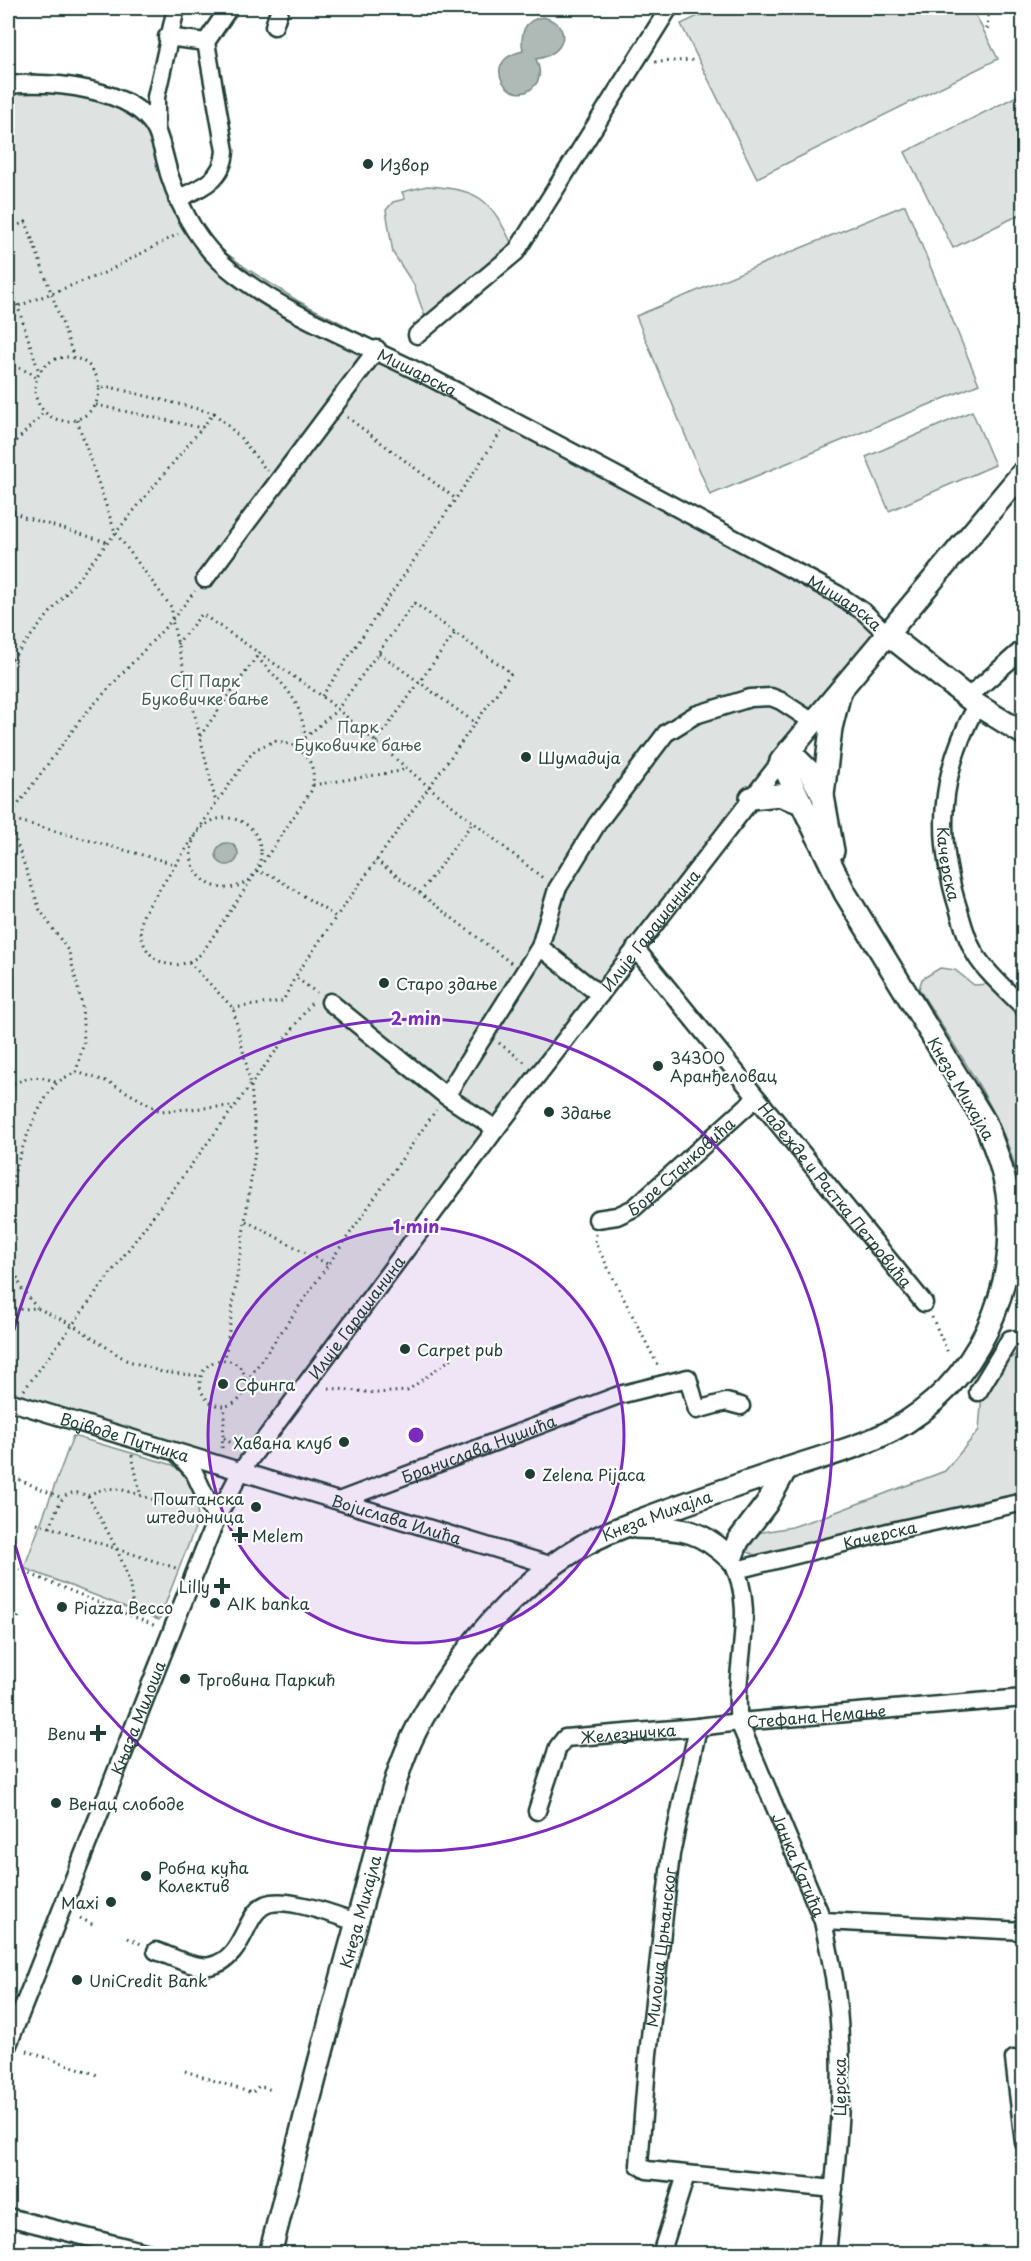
<svg xmlns="http://www.w3.org/2000/svg" width="1031" height="2261" font-family="'Playpen Sans',sans-serif">
  <rect width="100%" height="100%" fill="#fff"/>
  <filter id="ink" filterUnits="userSpaceOnUse"><feTurbulence type="fractalNoise" baseFrequency=".0167" numOctaves="2"/><feDisplacementMap in="SourceGraphic" scale="12" xChannelSelector="R" yChannelSelector="G"/><feConvolveMatrix kernelMatrix="1 2 1 2 8 2 1 2 1" color-interpolation-filters="sRGB"/></filter>
  <g filter="url(#ink)">
    <g fill="#dee3e2" stroke="#7e908b" stroke-width="1.5">
      <path d="M715,8H972L998,59L757,178L681,24Z"/>
      <path d="M8,85H58L144,117L191,227L249,270L298,301L343,324L377,349L853,603L886,633L241,1471L8,1401Z"/>
      <path d="M1023,93V213L953,248L905,152Z"/>
      <path d="M427,186C486,190 491,202 516,252L428,326L414,285L393,253L386,210L393,202L405,199L402,192Z"/>
      <path d="M905,205L979,384L710,495L636,316Z"/>
      <path d="M972,411L995,465L889,511L866,457Z"/>
      <path d="M940,968L955,970L974,985L991,984L1023,1016V1223C1021,1200 1019,1176 1011,1154C991,1095 951,1042 919,989L922,979Z"/>
      <path d="M1023,1350V1492L755,1555L745,1551L757,1533L792,1527L828,1515L945,1471L979,1430L982,1394L1006,1361Z"/>
      <path d="M73,1436L173,1465L187,1478L196,1498L198,1520L159,1620L24,1568Z"/>
    </g>
    <g fill="#afbab7" stroke="#758883" stroke-width="1.5">
      <path d="M543,17C574,25 566,55 536,59C540,68 542,77 535,85C513,112 475,61 523,51C520,34 523,20 543,17Z"/>
      <circle cx="227" cy="854" r="11"/>
    </g>
    <g fill="none" stroke-linecap="round" stroke-linejoin="round">
      <g stroke="#1f3d34" stroke-width="21">
        <g id="minor">
          <path d="M274,26L280,8"/>
          <path d="M167,37L206,42"/>
          <path id="s1" d="M8,85C50,81 134,87 156,130C162,143 165,160 169,174C182,214 201,248 235,274C293,319 368,345 433,379C568,449 702,521 837,594L864,612L886,633"/>
          <path d="M156,129V97L176,8"/>
          <path d="M177,199C201,188 223,180 225,151L206,42L229,8"/>
          <path d="M417,335L516,252L669,8"/>
          <path d="M205,579L377,349"/>
          <path d="M968,697L1024,648"/>
          <path id="s2" d="M977,705C939,774 935,837 959,911C963,925 967,941 975,954C987,974 1008,991 1024,1008"/>
          <path d="M540,947L600,995"/>
          <path id="s3" d="M635,948L924,1303"/>
          <path d="M330,1002L446,1096L496,1129"/>
          <path d="M446,1096L540,947L557,889L597,824L666,733L695,715L750,698L771,697L781,701L813,722"/>
          <path id="s4" d="M597,1219L617,1216L634,1208L756,1098"/>
          <path d="M978,1392L1010,1339"/>
          <path id="s5" d="M8,1401L553,1566"/>
          <path d="M178,1454L194,1472L216,1519"/>
          <path id="s6" d="M341,1500L619,1395L688,1378L697,1410L726,1402L741,1406"/>
          <path id="s7" d="M731,1559C759,1611 732,1667 739,1722L1024,1698"/>
          <path id="s8" d="M736,1570L892,1531L1024,1502"/>
          <path id="s9" d="M537,1811L558,1747L565,1738L698,1727"/>
          <path d="M823,1921C827,1942 832,1963 835,1984C848,2072 836,2166 827,2254"/>
          <path d="M156,1951C171,1956 194,1969 210,1966C247,1959 243,1908 271,1903C293,1899 335,1915 356,1922"/>
          <path id="s10" d="M8,2045L216,1519L241,1471L496,1129L781,761"/>
          <path d="M1014,2059L1024,2143"/>
          <path id="s11" d="M834,2189L647,2170L639,2165L648,2054L671,1854L698,1727L739,1722L823,1921L1024,1931"/>
          <path d="M8,2217L153,2254"/>
          <path d="M661,2254L686,2175"/>
        </g>
      </g>
      <g stroke="#1f3d34" stroke-width="26">
        <g id="major">
          <path d="M886,633L977,705L1024,734"/>
          <path d="M789,751L809,771L823,796L833,851"/>
          <path d="M823,795L831,728L839,696"/>
          <path d="M751,798L779,795L802,803"/>
          <path d="M635,1527C679,1529 697,1526 731,1559L738,1541L767,1503L786,1469"/>
          <path id="s12" d="M270,2254C299,2141 327,2027 359,1915C373,1865 384,1814 401,1765C415,1725 439,1688 464,1655C502,1604 557,1552 618,1529C673,1507 730,1488 786,1469C821,1457 858,1448 891,1431C977,1385 1022,1288 1007,1193C1003,1168 994,1145 985,1122L845,893L781,761L1024,471"/>
        </g>
      </g>
      <g stroke="#1f3d34" stroke-width="3" stroke-dasharray="1.5 4.5" stroke-linecap="butt">
        <path d="M987,29L989,8"/>
        <path d="M655,62L696,60"/>
        <path d="M8,229L26,222L74,357"/>
        <path d="M8,276L39,372"/>
        <path d="M8,310L104,273L178,234"/>
        <circle cx="67" cy="389" r="32"/>
        <path d="M8,363L33,374L36,379"/>
        <path d="M96,405L202,428"/>
        <path d="M214,413L239,436L267,471"/>
        <path d="M347,417L456,499"/>
        <path d="M77,420L115,532L172,608V620L216,803"/>
        <path d="M8,450L44,412"/>
        <path d="M8,509L24,517L107,542"/>
        <path d="M177,644L202,614L322,696L429,787L544,879"/>
        <path d="M379,653L474,722"/>
        <path d="M257,657C283,686 301,696 305,738"/>
        <path d="M8,664L214,413L110,387L100,388"/>
        <path d="M322,696L501,432"/>
        <path d="M200,736L260,652"/>
        <path d="M275,741C302,743 320,764 311,791L202,953C170,982 130,953 144,913L216,803L249,757L256,749Z"/>
        <path d="M376,742L455,633"/>
        <path d="M299,748L305,738L337,710L414,603L511,673L336,917"/>
        <path d="M313,785L401,771L407,767"/>
        <path d="M8,818L84,715L172,620L195,591"/>
        <path d="M8,818L40,910L69,952L82,1005L84,1042L76,1072"/>
        <path d="M8,818L175,864"/>
        <circle cx="226" cy="853" r="35"/>
        <path d="M376,860L511,963"/>
        <path d="M256,871L273,876L336,917L295,977L317,993"/>
        <path d="M420,893L473,822"/>
        <path d="M189,962L233,1008L251,1085L256,1145L225,1359"/>
        <path d="M233,1008L283,1001L295,977"/>
        <path d="M499,1043L527,1064"/>
        <path d="M1024,1060L1019,1098L1024,1119"/>
        <path d="M8,1086C26,1078 38,1073 57,1083"/>
        <path d="M8,1200C15,1165 33,1110 56,1084C61,1079 70,1075 76,1072L109,1082L160,1111L233,1106"/>
        <path d="M246,1221L329,1265"/>
        <path d="M596,1234L595,1242L659,1368"/>
        <path d="M8,1255L22,1289L37,1308"/>
        <path d="M8,1310L37,1308L73,1325L126,1360L162,1372L201,1376"/>
        <path d="M932,1317L949,1355"/>
        <circle cx="223" cy="1383" r="23"/>
        <path d="M247,1381L436,1110"/>
        <path d="M329,1388L377,1393L407,1391L452,1358"/>
        <path d="M24,1390L313,1001"/>
        <path d="M224,1438L235,1446"/>
        <path d="M222,1448L225,1407"/>
        <path d="M132,1455L141,1497"/>
        <path d="M8,1475L62,1498"/>
        <path d="M88,1496C107,1532 136,1574 132,1616"/>
        <path d="M37,1523L179,1569"/>
        <path d="M50,1528C58,1507 61,1484 88,1496C122,1473 152,1513 189,1500"/>
        <path d="M8,1565L156,1626"/>
        <path d="M18,1618L20,1613"/>
        <path d="M80,1918L94,1925"/>
        <path d="M128,1938L141,1944"/>
        <path d="M27,2051L98,2075"/>
        <path d="M185,2071L252,2093L259,2086L272,2090"/>
      </g>
      <use href="#minor" stroke="#fff" stroke-width="16"/>
      <use href="#major" stroke="#fff" stroke-width="21"/>
    </g>
  </g>
  <circle cx="416" cy="1435" r="208" fill="#7b2cbf" fill-opacity=".12"/>
  <g fill="none" stroke="#7b2cbf" stroke-width="3">
    <circle cx="416" cy="1435" r="208"/>
    <path d="M8 1356A416 416 0 1 1 8 1514"/>
  </g>
  <g fill="#1f3d34" stroke="#fff" stroke-width="2">
    <circle cx="368" cy="164" r="6"/>
    <circle cx="526" cy="757" r="6"/>
    <circle cx="384" cy="983" r="6"/>
    <circle cx="658" cy="1066" r="6"/>
    <circle cx="549" cy="1112" r="6"/>
    <circle cx="405" cy="1349" r="6"/>
    <circle cx="223" cy="1384" r="6"/>
    <circle cx="344" cy="1442" r="6"/>
    <circle cx="530" cy="1474" r="6"/>
    <circle cx="256" cy="1507" r="6"/>
    <path d="M237 1526h6v6h6v6h-6v6h-6v-6h-6v-6h6z"/>
    <path d="M219 1577h6v6h6v6h-6v6h-6v-6h-6v-6h6z"/>
    <circle cx="215" cy="1603" r="6"/>
    <circle cx="62" cy="1607" r="6"/>
    <circle cx="185" cy="1679" r="6"/>
    <path d="M95 1724h6v6h6v6h-6v6h-6v-6h-6v-6h6z"/>
    <circle cx="56" cy="1803" r="6"/>
    <circle cx="146" cy="1876" r="6"/>
    <circle cx="111" cy="1902" r="6"/>
    <circle cx="77" cy="1980" r="6"/>
  </g>
  <g text-anchor="middle" dominant-baseline="central" stroke-width="4.5" stroke-linejoin="round" paint-order="stroke">
    <g font-size="16" fill="#1f3d34" stroke="#fff" text-anchor="start">
      <text x="380" y="164">Извор</text>
      <text x="538" y="757">Шумадија</text>
      <text x="396" y="983">Старо здање</text>
      <text x="670" y="1057">34300<tspan x="670" dy="18">Аранђеловац</tspan></text>
      <text x="561" y="1112">Здање</text>
      <text x="417" y="1349">Carpet pub</text>
      <text x="235" y="1384">Сфинга</text>
      <text x="332" y="1442" text-anchor="end">Хавана клуб</text>
      <text x="542" y="1474">Zelena Pijaca</text>
      <text x="244" y="1498" text-anchor="end">Поштанска<tspan x="244" dy="18">штедионица</tspan></text>
      <text x="252" y="1535">Melem</text>
      <text x="210" y="1586" text-anchor="end">Lilly</text>
      <text x="227" y="1603">AIK banka</text>
      <text x="74" y="1607">Piazza Becco</text>
      <text x="197" y="1679">Трговина Паркић</text>
      <text x="86" y="1733" text-anchor="end">Benu</text>
      <text x="68" y="1803">Венац слободе</text>
      <text x="158" y="1867">Робна кућа<tspan x="158" dy="18">Колектив</tspan></text>
      <text x="99" y="1902" text-anchor="end">Maxi</text>
      <text x="89" y="1980">UniCredit Bank</text>
    </g>
    <g font-size="16" fill="#1f3d34" stroke="#fff">
      <text stroke="none"><textPath href="#s1" startOffset="537">Мишарска</textPath></text>
      <text stroke="none"><textPath href="#s1" startOffset="1023">Мишарска</textPath></text>
      <text stroke="none"><textPath href="#s2" startOffset="165">Качерска</textPath></text>
      <text stroke="none"><textPath href="#s10" startOffset="1298">Илије Гарашанина</textPath></text>
      <text transform="translate(962 1088) rotate(60)">Кнеза Михајла</text>
      <text stroke="none"><textPath href="#s4" startOffset="102">Боре Станковића</textPath></text>
      <text stroke="none"><textPath href="#s3" startOffset="318">Надежде и Растка Петровића</textPath></text>
      <text stroke="none"><textPath href="#s10" startOffset="812">Илије Гарашанина</textPath></text>
      <text stroke="none"><textPath href="#s5" startOffset="122">Војводе Путника</textPath></text>
      <text stroke="none"><textPath href="#s6" startOffset="147">Бранислава Нушића</textPath></text>
      <text stroke="none"><textPath href="#s12" startOffset="876">Кнеза Михајла</textPath></text>
      <text stroke="none"><textPath href="#s5" startOffset="406">Војислава Илића</textPath></text>
      <text stroke="none"><textPath href="#s8" startOffset="148">Качерска</textPath></text>
      <text stroke="none"><textPath href="#s7" startOffset="243">Стефана Немање</textPath></text>
      <text stroke="none"><textPath href="#s10" startOffset="352">Књаза Милоша</textPath></text>
      <text stroke="none"><textPath href="#s9" startOffset="142">Железничка</textPath></text>
      <text stroke="none"><textPath href="#s11" startOffset="836">Јанка Катића</textPath></text>
      <text stroke="none"><textPath href="#s12" startOffset="354">Кнеза Михајла</textPath></text>
      <text stroke="none"><textPath href="#s11" startOffset="416">Милоша Црњанског</textPath></text>
      <text transform="translate(839 2087) rotate(-90)">Церска</text>
    </g>
    <g font-size="16" fill="#455e57" stroke="#fff">
      <text x="205" y="680">СП Парк<tspan x="205" dy="18">Буковичке бање</tspan></text>
      <text x="358" y="726">Парк<tspan x="358" dy="18">Буковичке бање</tspan></text>
    </g>
  </g>
  <circle cx="416" cy="1435" r="9" fill="#7b2cbf" stroke="#fff" stroke-width="3"/>
  <g font-size="18" text-anchor="middle" font-weight="bold" fill="#7b2cbf" stroke="#fff" stroke-width="4.5" stroke-linejoin="round" paint-order="stroke">
    <text x="416" y="1025">2 min</text>
    <text x="416" y="1233">1 min</text>
  </g>
  <rect width="1031" height="2261" fill="none" stroke="#fff" stroke-width="30"/>
  <rect x="15" y="15" width="1001" height="2231" fill="none" stroke="#1f3d34" stroke-width="2" filter="url(#ink)"/>
</svg>
